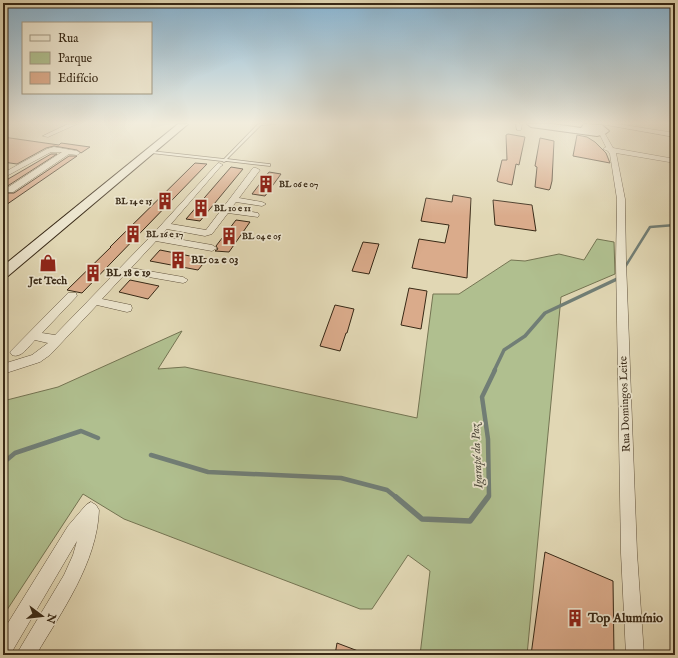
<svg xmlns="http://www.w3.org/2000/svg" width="678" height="658" font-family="'IM FELL English',serif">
  <rect width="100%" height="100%" fill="#e1d7b4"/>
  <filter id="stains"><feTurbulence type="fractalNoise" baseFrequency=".005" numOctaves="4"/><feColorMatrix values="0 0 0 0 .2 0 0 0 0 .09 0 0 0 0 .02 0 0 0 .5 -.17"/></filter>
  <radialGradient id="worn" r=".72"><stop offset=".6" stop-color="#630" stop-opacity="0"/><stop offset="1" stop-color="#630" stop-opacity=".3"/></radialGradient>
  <path fill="#b0bf8f" stroke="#747452" d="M597,239L614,242L615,274L561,297L527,655H420L430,571L408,555L372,609H360L124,519L83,494L3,616V401L58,387L182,331L158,369L185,367L417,418L433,294H459L511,260L525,261L559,254L584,260Z"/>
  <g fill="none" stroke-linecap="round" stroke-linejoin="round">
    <path stroke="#717e76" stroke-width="2.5" d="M625,267L650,227L675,225"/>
    <path stroke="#717e76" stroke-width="3.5" d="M494,371L504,350L525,336L545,313L617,279L619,276"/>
    <g stroke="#717e76" stroke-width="4.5">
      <path d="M151,455L208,472L341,478L387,490L397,498"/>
      <path d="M3,463L15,453L81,431L98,438"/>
      <path d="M487,498L489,496L488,439L482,397L495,370"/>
    </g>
    <path stroke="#717e76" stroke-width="5.5" d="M396,497L422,519L470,521L488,497"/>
  </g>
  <g fill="#daab8b" stroke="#382916">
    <path d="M508,134L525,137L519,165L516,164L512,185L499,182L497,181L502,160H507L506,135Z"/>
    <path d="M577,135L587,137L595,142L606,153L610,163L573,156Z"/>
    <path d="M3,137L59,145L61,143L90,147L81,153L77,150L54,146L46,148L17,164L3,162Z"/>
    <path d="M540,138L554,141L552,181L550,189L549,190L535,187L537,167L535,166Z"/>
    <path d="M51,154H57L6,187V193H14L69,156H77L3,207V182Z"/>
    <path d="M195,163L207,164L82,293L67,290L111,247H110Z"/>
    <path d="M231,167L243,169L200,221L186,219Z"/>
    <path d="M269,172L281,174L265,196L252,194Z"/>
    <path d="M453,195L471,198L467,278L412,268L419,239L445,243L449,225L421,221L426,198L452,202Z"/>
    <path d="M493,200L532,205L536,231L495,225Z"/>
    <path d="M236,220L250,222L229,252L215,251L218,249L216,246Z"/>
    <path d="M363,242L379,244L369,274L352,271Z"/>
    <path d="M160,250L195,257L207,259L198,270L150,261Z"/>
    <path d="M130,280L159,286L148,299L119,292Z"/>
    <path d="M409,288L427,291L421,329L401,325Z"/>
    <path d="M335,305L354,309L347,333H346L340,351L320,346Z"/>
    <path d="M545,552L613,581L614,655H531Z"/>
    <path d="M337,643L366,654V655H335Z"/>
  </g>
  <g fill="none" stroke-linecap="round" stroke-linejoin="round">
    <g stroke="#62543e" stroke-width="1.5">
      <path id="lane" d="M258,124H275L261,125L227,159L269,164H270V166L226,161L224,162L222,161L151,153L149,152L151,151L224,159Z"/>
    </g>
    <g stroke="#62543e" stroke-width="1">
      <g id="street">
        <path d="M3,124H10L3,128Z"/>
        <path d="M68,124H77L48,137L43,136Z"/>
        <path d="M516,124H522L521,130H517Z"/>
        <path d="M601,124H618L675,133V137Z"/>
        <path d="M600,132H604L613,148L675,159V163L616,153L625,199L626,262L637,553L644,655H626L621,553L616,262L617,199L610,154L608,151L603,149L606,147L599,133Z"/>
        <path d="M54,147L77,151L80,153L77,155L69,154L13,192H7V188L62,152H51L3,178V173L47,149Z"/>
        <path d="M219,163L223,165L221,166L171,224L206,230L253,168H256L260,170L239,198L262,202L266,204L262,206L236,202L231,208L258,213L259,215L258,217L228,213L212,234L205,236L167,229L160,236L212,245L217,248L212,251L156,241L131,268L183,277L188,280L186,282L183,283L126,273L102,299L131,305L132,308L131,311L127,312L97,305L50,355L40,362L3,374V364L32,355L48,343L35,340C29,346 21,359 12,355L10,352L68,293H76L77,296L42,333L55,335L151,236L217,164Z"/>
        <path d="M91,502L96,505L99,510C97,563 62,611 36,655H16L64,575L73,555L77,541L10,655H3V631L68,526L86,505Z"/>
      </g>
    </g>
    <g stroke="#382916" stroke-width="2">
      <g id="secondary">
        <path d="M178,124H188L8,276L3,278V266Z"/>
        <path d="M527,124H553L581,128L584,124L602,125L609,131L605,134L597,136L531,127Z"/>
      </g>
    </g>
    <use href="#lane" fill="#ece5ce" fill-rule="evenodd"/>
    <use href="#street" fill="#ece5ce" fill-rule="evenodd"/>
    <use href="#secondary" fill="#ece5ce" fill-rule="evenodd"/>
  </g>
  <linearGradient id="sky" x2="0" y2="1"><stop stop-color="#87b5d4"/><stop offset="0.57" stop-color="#f2eddd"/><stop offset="1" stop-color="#f2eddd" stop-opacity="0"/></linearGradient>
  <rect width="678" height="216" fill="url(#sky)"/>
  <defs>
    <g id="building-bare" transform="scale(1.38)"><path d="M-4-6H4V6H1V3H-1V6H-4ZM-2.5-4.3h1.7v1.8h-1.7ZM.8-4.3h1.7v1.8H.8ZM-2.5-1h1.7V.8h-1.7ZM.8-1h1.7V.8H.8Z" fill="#8f2418" stroke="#ece5ce" stroke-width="2.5" paint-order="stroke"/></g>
    <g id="shop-bare" transform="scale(1.38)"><path d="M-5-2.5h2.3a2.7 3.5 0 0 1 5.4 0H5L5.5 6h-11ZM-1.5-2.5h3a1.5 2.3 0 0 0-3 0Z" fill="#8f2418" stroke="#ece5ce" stroke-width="2.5" paint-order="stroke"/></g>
  </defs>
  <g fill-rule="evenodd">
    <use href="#building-bare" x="266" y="184"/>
    <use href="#building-bare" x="165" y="201"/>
    <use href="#building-bare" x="201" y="208"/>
    <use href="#building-bare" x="133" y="234"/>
    <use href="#building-bare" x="229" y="236"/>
    <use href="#building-bare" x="178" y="260"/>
    <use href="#shop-bare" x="48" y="263"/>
    <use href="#building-bare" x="93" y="273"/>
    <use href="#building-bare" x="575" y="618"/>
  </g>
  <g text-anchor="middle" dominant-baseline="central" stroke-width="3.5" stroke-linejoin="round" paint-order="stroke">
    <g font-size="9" font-weight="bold" fill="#382916" stroke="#ece5ce" text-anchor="start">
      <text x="279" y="184">BL 06 e 07</text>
      <text x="152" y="201" text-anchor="end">BL 14 e 15</text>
      <text x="214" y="208">BL 10 e 11</text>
      <text x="146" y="234">BL 16 e 17</text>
      <text x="242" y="236">BL 04 e 05</text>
    </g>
    <g font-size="11" font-weight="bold" fill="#382916" stroke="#ece5ce" text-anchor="start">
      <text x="191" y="260">BL 02 e 03</text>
      <text x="106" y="273">BL 18 e 19</text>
      <text x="48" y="281" text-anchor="middle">Jet Tech</text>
    </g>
    <g font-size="11" fill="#382916" stroke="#ece5ce">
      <text transform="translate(625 404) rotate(-92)">Rua Domingos Leite</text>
    </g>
    <g font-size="12" font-style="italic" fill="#504c3e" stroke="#ece5ce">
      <text transform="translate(477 456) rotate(-93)">Igarapé da Paz</text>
    </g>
    <g font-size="13" font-weight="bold" fill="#382916" stroke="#ece5ce" text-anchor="start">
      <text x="588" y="618">Top Alumínio</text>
    </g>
  </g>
  <rect width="678" height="658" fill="none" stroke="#e1d7b4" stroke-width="16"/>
  <rect x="4" y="4" width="670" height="650" fill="none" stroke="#382916" stroke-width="2"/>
  <rect x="8" y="8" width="662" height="642" fill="none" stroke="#382916"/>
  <rect x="22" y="22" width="130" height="72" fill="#ece5ce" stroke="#a49a84"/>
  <rect x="30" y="35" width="20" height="6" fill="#ece5ce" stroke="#a49a84"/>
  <text x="58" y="42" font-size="12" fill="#382916">Rua</text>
  <rect x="30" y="52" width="20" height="12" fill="#b0bf8f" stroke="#a49a84"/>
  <text x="58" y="62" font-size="12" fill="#382916">Parque</text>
  <rect x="30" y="72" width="20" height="12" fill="#daab8b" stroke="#a49a84"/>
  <text x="58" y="82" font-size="12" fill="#382916">Edifício</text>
  <g transform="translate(42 616) rotate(105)" stroke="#ece5ce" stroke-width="3" paint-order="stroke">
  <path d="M0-3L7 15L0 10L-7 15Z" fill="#382916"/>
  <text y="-6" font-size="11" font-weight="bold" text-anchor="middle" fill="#382916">N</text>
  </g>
  <rect width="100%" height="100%" filter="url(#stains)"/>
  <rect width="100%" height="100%" fill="url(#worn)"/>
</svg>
